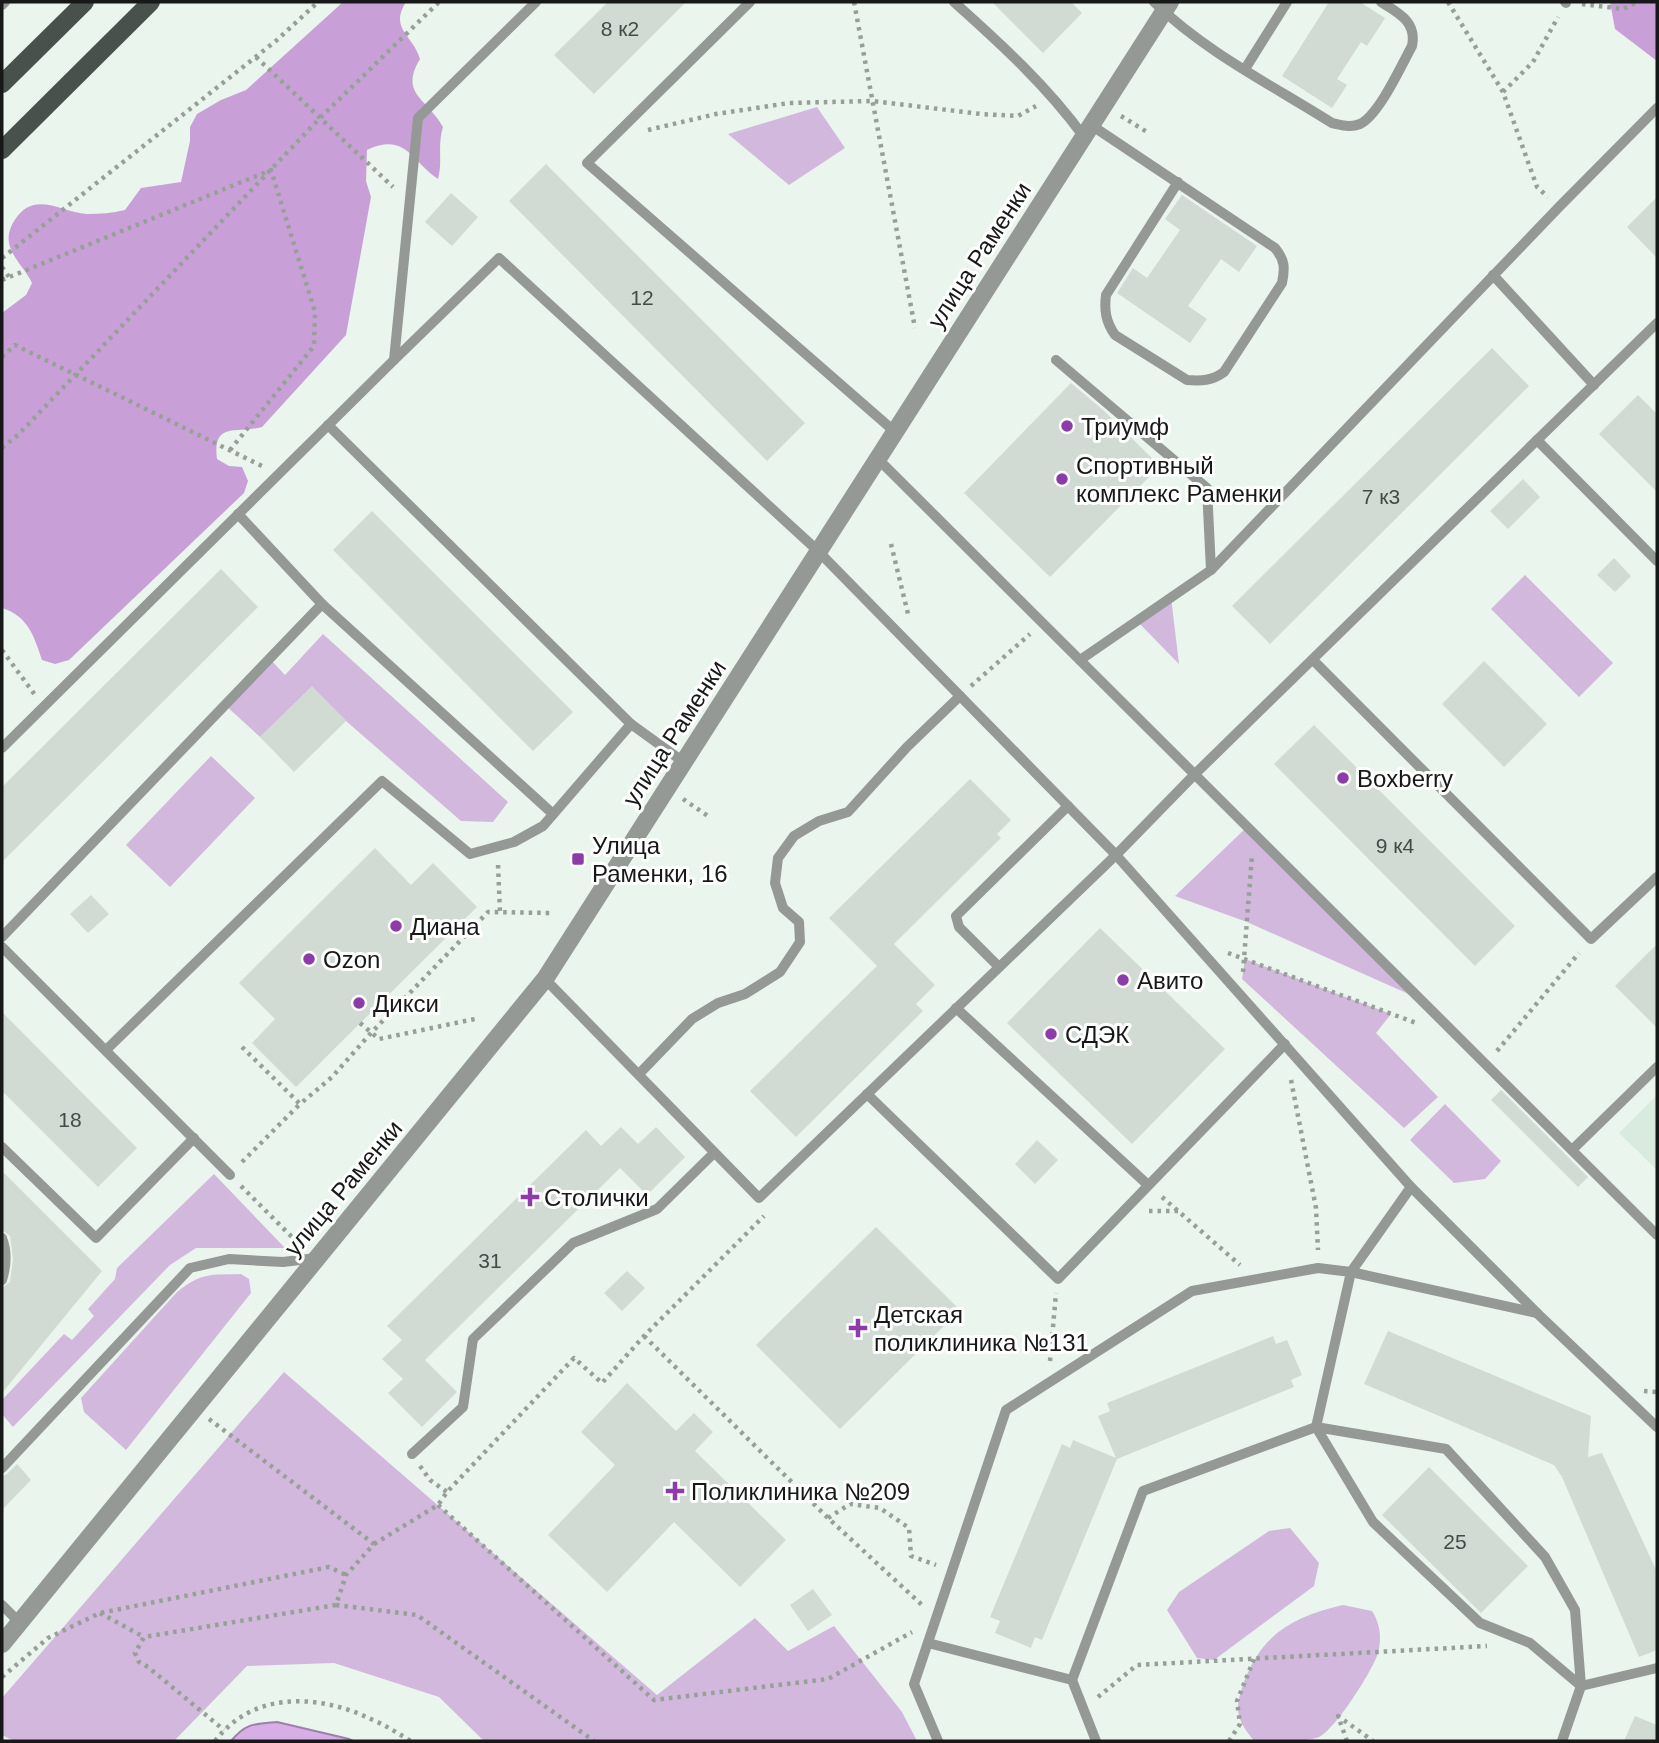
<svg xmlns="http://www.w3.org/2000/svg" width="1659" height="1743" font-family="Arial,sans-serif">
  <rect width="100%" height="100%" fill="#eaf5ed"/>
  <path fill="#d9ebde" d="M1657,1095V1170L1619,1133Z"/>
  <g fill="#d2b8dc">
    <path d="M817,107L845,148L789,185L728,134Z"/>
    <path d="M1525,575L1613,663L1579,697L1491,609Z"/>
    <path d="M1171,597L1179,664L1137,621Z"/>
    <path d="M323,634L508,802L493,822L461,821L346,721L312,687L260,737L225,705L270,659L285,675Z"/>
    <path d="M211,756L255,798L170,887L126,845Z"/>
    <path d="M1247,827L1422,1000L1247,922L1175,896Z"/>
    <path d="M1245,959L1391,1014L1376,1033L1438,1097L1404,1128L1242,979Z"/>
    <path d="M1445,1104L1501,1161L1485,1179L1454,1183L1410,1140Z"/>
    <path d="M214,1174L285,1248H196L170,1265L13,1427L2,1414V1400L64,1334L72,1340L94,1316L88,1309L115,1279L117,1268Z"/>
    <path d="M241,1274L249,1279L251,1293L126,1450L84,1412L81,1398L177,1292C202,1272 210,1275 241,1274Z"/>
    <path d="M284,1372L657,1695L755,1618L788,1651L834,1626L902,1712L917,1741H484L439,1697L334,1663L247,1666L174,1741H14L2,1735V1698Z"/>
    <path d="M1290,1528L1319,1563L1314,1586L1214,1660L1197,1658L1167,1610L1179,1592L1269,1531Z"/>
    <path d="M1343,1605L1372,1611C1380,1623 1382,1638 1378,1653C1373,1670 1335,1730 1319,1737C1301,1743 1274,1741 1254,1741C1236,1718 1234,1710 1244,1682C1262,1633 1295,1616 1343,1605Z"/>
  </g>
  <g fill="#c8a0d7">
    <path d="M343,2H406C389,29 413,35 420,59C399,94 427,98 443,127C437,146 443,161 438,179C411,161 406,132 367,150L366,181L371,197L346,335L262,427C238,434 212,421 217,459L229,466L242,467L248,481L244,493L69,660L55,664L42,660C34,636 28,616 2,608V313L26,295L32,283C26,270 15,261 10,247C7,238 9,229 14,221C34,189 60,212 87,214C100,214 112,213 125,210L141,188L181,182L190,141V127L197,114L221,100L246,90Z"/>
    <path d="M1610,2H1657V61L1615,29Z"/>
  </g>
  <path fill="#d7afe6" stroke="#9d82a8" stroke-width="2" d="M277,1722L349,1739L353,1741H231C246,1723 254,1724 277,1722Z"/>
  <g fill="#d1dbd4">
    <path d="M608,2H686L594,94L554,55Z"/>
    <path d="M992,2H1071L1082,13L1043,53Z"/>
    <path d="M1329,2H1360L1385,18L1367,46L1361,42L1337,79L1347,85L1332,108L1282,76Z"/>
    <path d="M546,164L805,423L767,461L509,201Z"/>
    <path d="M451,193L478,217L452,246L425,222Z"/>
    <path d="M1182,195L1257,246L1239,272L1221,259L1188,306L1207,319L1190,343L1117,293L1133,268L1147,278L1180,230L1165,219Z"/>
    <path d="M1657,197V258L1627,227Z"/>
    <path d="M1492,348L1529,386L1270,644L1232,606Z"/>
    <path d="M1071,383L1103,410L1160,466L1050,577L964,493Z"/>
    <path d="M1638,395L1657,414V492L1599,434Z"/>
    <path d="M1523,479L1540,497L1508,529L1490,511Z"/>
    <path d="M372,511L573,712L533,751L333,550Z"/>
    <path d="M1614,558L1631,576L1615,592L1597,575Z"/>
    <path d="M221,569L258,607L2,862V787Z"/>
    <path d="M1484,661L1547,724L1504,767L1442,704Z"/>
    <path d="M312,686L346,721L294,772L260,737Z"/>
    <path d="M1314,725L1515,926L1475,966L1274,764Z"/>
    <path d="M970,779L1011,820L997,834L1001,838L894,944L935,985L916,1004L923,1011L796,1137L750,1091L877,966L829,918Z"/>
    <path d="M375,848L411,885L433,863L477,907L296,1087L252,1043L275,1019L239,983Z"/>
    <path d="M91,895L109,914L88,933L70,914Z"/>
    <path d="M1100,928L1225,1049L1132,1144L1007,1023Z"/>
    <path d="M1657,944V1028L1615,986Z"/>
    <path d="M2,1012L137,1148L98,1187L2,1091Z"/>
    <path d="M1501,1090L1588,1177L1578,1187L1491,1100Z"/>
    <path d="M621,1127L638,1144L656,1127L685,1157L647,1195L620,1168L425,1360L457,1392L422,1427L388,1393L403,1379L382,1359L402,1340L387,1326L586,1130L601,1146Z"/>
    <path d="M1037,1140L1058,1160L1035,1184L1015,1164Z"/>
    <path d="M2,1171L102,1271L2,1393V1288L10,1282L13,1259L10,1236L2,1230Z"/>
    <path d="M876,1227L960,1310L840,1429L756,1345Z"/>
    <path d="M627,1271L645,1288L622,1311L604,1293Z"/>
    <path d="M1388,1331L1591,1416L1588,1457L1602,1453L1657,1572V1650L1639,1657L1562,1477L1554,1465L1364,1384Z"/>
    <path d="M1273,1336L1276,1344L1287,1340L1302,1375L1291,1380L1294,1387L1117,1459L1042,1640L1035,1637L1031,1648L995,1633L1000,1621L990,1617L1062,1444L1070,1448L1073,1440L1116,1458L1098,1416L1110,1411L1107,1403Z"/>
    <path d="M627,1383L676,1431L694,1413L713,1432L695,1451L786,1540L740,1587L674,1522L607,1592L548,1535L615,1465L581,1432Z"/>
    <path d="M17,1464L31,1480L2,1510V1476L7,1474Z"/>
    <path d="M1429,1467L1528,1566L1481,1613L1382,1515Z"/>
    <path d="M813,1589L832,1615L808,1631L790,1605Z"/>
    <path d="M1635,1716L1657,1725V1741H1624Z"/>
  </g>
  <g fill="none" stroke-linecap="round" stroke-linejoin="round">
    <g stroke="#979f99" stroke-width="4.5" stroke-dasharray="3.5 5" stroke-linecap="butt">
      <path d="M854,2L915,328"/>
      <path d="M1448,2L1503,92L1537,187L1548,197"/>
      <path d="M1582,4L1623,9L1637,2"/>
      <path d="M256,57L393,187"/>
      <path d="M1503,92L1533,62L1558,17"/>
      <path d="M1121,116L1147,132"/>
      <path d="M648,130L716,114L789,103L872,101L981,114L1018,116L1036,106"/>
      <path d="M2,258L277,40L318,2"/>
      <path d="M2,267L9,277"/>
      <path d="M2,280L271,170L315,312L314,346L230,450"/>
      <path d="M2,357L15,345L262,466"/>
      <path d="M2,448L19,434L320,118L439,2"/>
      <path d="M891,544L909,618"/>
      <path d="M2,650L35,695"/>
      <path d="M971,686L1030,634"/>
      <path d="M683,799L711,818"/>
      <path d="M498,865L500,912"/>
      <path d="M1228,953L1416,1023"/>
      <path d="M1243,972L1252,855"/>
      <path d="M360,1023L379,1039L475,1019"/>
      <path d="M242,1047L300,1104L332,1077L371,1033L488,912L552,913"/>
      <path d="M1497,1051L1579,953"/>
      <path d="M1291,1080L1316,1208L1318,1250"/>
      <path d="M242,1162L300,1104"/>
      <path d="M241,1186L297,1242"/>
      <path d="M1162,1197L1240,1265"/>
      <path d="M1149,1211H1178"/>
      <path d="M644,1336L828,1518L922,1605"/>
      <path d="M1050,1361L1056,1293"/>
      <path d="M1644,1391L1657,1392"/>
      <path d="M209,1419L374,1544L346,1575L336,1605L144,1637L135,1653L139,1662L148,1667L224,1730"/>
      <path d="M420,1466L430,1480L447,1492"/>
      <path d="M438,1505L654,1700L828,1679L912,1632"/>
      <path d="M828,1518L850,1504L880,1508L909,1528L911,1556L936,1565"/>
      <path d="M374,1544L438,1505L447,1492L574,1358L602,1383L644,1336L764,1216"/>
      <path d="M336,1605L417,1615L594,1741"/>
      <path d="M100,1613L144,1637"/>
      <path d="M2,1677L48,1638L100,1613L329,1567L346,1575"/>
      <path d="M1098,1697L1137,1665L1487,1646"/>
      <path d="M215,1741C254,1690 320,1694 373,1720C387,1726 399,1734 411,1741"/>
      <path d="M1229,1741L1240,1724L1237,1701L1254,1659"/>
      <path d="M1347,1741L1338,1716L1373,1741"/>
    </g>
    <g stroke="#949995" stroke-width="10">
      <path d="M750,2L587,163L894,431"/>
      <path d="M954,2C1001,44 1047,86 1084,137"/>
      <path d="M1154,2C1205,52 1272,85 1332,123C1342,125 1350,128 1360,124C1379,115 1401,66 1412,46C1417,22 1399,13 1381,2"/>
      <path d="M1565,2L1566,3"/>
      <path d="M2,5L5,2"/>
      <path d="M1245,69L1287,2"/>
      <path d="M1091,125L1275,248C1285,260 1285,268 1282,283L1224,372C1212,381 1201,381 1187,380L1115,335C1106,322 1104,311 1106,295L1178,182"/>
      <path d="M1493,275L1594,385"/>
      <path d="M394,360L499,258L818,551L1116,855L1411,1187L1537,1313L1657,1427"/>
      <path d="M1056,360L1207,488L1211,570"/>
      <path d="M328,425L631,724L685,763"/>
      <path d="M1537,440L1657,561"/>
      <path d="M878,459L1657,1235"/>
      <path d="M238,514L322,604"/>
      <path d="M1080,660L1211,570L1559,207L1657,108"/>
      <path d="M1313,660L1591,939L1657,877"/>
      <path d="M2,748L394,360L418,118L536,2"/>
      <path d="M2,937L322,604L553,814"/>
      <path d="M2,947L230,1175"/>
      <path d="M999,967L959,927L956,916L1068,806"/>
      <path d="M545,979L759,1198L1116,855L1195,774L1657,323"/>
      <path d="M956,1008L1148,1185"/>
      <path d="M106,1050L382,781L470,854L514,842L543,826L631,724"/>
      <path d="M639,1074L692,1019L718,1003L745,994L780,972L800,942L799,922L783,908L775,883L778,858L794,836L819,821L848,812L907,747L960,696"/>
      <path d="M867,1094L1058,1279L1285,1044"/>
      <path d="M2,1147L96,1238L194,1138"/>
      <path d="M1572,1150L1657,1067"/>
      <path d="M2,1238C7,1251 6,1267 2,1280"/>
      <path d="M1316,1427L1446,1449L1545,1557L1575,1610L1581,1686L1530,1643L1480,1623L1373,1522Z"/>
      <path d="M412,1454L463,1407L473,1339L573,1243L657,1209L714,1153"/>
      <path d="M2,1468L190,1268L229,1259L283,1262L316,1258"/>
      <path d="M2,1605L19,1622"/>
      <path d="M928,1643L1072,1680L1096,1741"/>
      <path d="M1072,1680L1143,1491L1316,1427L1351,1272L1411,1187"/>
      <path d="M938,1741L914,1684L1006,1410L1192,1291L1318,1268L1351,1272L1537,1313"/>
      <path d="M1562,1741L1581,1686L1657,1668"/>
    </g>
    <path stroke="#949995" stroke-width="18" d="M2,1644L545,979L1170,2"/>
    <g stroke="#49514c" stroke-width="18">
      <path d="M2,84L85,2"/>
      <path d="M2,150L151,2"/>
    </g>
  </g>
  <g fill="#8e3baa" stroke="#fff" stroke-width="2.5">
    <circle cx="1067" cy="426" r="7"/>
    <circle cx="1062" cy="479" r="7"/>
    <circle cx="1343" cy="778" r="7"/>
    <rect x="571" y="852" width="14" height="14" rx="3.5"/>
    <circle cx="396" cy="926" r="7"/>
    <circle cx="309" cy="959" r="7"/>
    <circle cx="1123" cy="980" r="7"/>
    <circle cx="359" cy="1003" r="7"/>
    <circle cx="1051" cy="1034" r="7"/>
    <path d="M526.5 1186.5h7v7h7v7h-7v7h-7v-7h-7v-7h7z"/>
    <path d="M854.5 1317.5h7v7h7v7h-7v7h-7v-7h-7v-7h7z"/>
    <path d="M671.5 1480.5h7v7h7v7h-7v7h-7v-7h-7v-7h7z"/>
  </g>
  <g text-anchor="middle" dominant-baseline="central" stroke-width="6" stroke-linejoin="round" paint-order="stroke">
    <g font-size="21" fill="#454a46">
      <text x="620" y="28">8 к2</text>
      <text x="642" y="297">12</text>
      <text x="1381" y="496">7 к3</text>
      <text x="1395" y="845">9 к4</text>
      <text x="70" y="1119">18</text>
      <text x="490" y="1260">31</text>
      <text x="1455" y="1541">25</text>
    </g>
    <g font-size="24" fill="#161917" stroke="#fff">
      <text transform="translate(979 255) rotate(-57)">улица Раменки</text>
      <text transform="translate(674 733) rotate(-57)">улица Раменки</text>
      <text transform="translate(343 1188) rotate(-50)">улица Раменки</text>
    </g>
    <g font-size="24" fill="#161917" stroke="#fff" text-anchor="start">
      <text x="1081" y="426">Триумф</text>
      <text x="1076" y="465">Спортивный<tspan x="1076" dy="28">комплекс Раменки</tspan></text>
      <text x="1357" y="778">Boxberry</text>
      <text x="592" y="845">Улица<tspan x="592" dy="28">Раменки, 16</tspan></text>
      <text x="410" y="926">Диана</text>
      <text x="323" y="959">Ozon</text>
      <text x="1137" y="980">Авито</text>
      <text x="373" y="1003">Дикси</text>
      <text x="1065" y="1034">СДЭК</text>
      <text x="544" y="1197">Столички</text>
      <text x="874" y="1314">Детская<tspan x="874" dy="28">поликлиника №131</tspan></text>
      <text x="691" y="1491">Поликлиника №209</text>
    </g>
  </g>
  <rect width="1659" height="1743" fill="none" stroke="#161917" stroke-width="7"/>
</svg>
